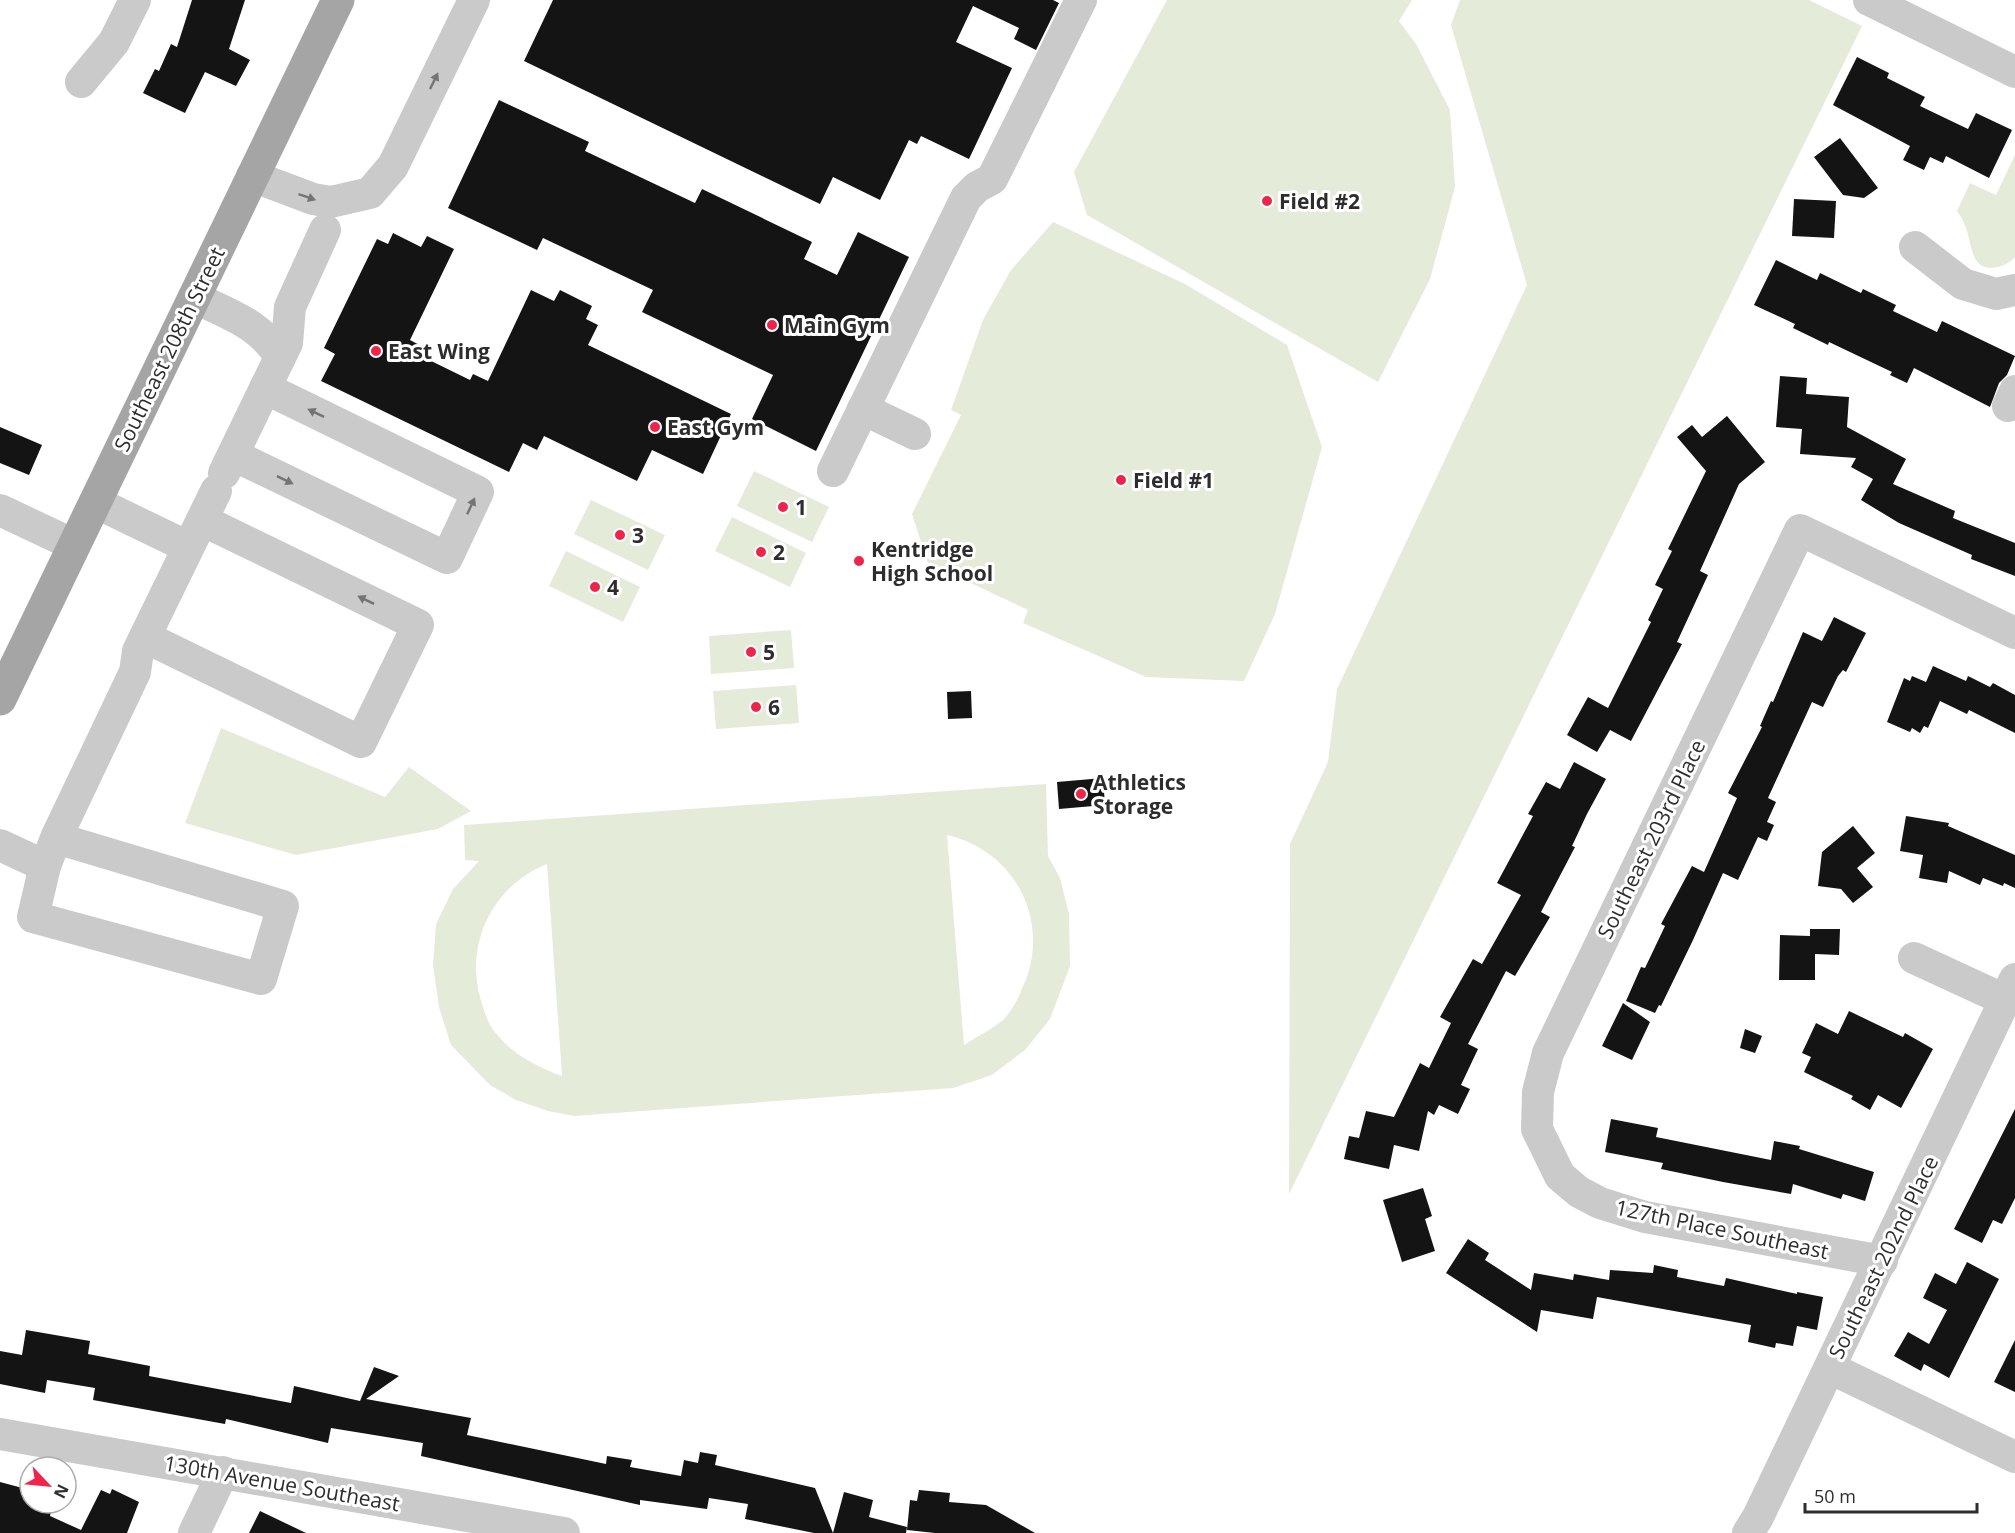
<svg xmlns="http://www.w3.org/2000/svg" width="2015" height="1533" font-family="'Open Sans',sans-serif">
  <rect width="100%" height="100%" fill="#fff"/>
  <g fill="#e5ebd9" fill-rule="evenodd">
    <path d="M1167,0H1412L1399,21L1416,44L1450,110L1455,187L1430,279L1378,382L1087,215L1074,172Z"/>
    <path d="M1460,0H1809L1862,26L1289,1194L1290,844L1328,762L1337,689L1527,285L1451,25Z"/>
    <path d="M2015,155V257C2006,268 1981,275 1974,256C1967,237 1970,230 1957,211L1970,183L1996,195Z"/>
    <path d="M1053,222L1185,284L1287,345L1322,447L1275,614L1244,681L1146,677L1023,623L1028,610L928,563L912,514L961,415L951,410L983,320L1011,270Z"/>
    <path d="M754,471L829,507L812,542L737,506Z"/>
    <path d="M591,500L665,535L648,570L574,534Z"/>
    <path d="M732,517L806,553L790,587L715,551Z"/>
    <path d="M566,551L640,587L623,622L549,586Z"/>
    <path d="M791,630L794,668L711,674L709,636Z"/>
    <path d="M796,685L799,723L716,729L713,691Z"/>
    <path d="M221,728L385,797L409,767L471,811L438,829L296,855L185,823Z"/>
    <path d="M1046,784L1048,856L1060,878L1069,914L1070,966L1050,1019L1025,1050L992,1075L953,1088L574,1116L548,1111L516,1100L490,1085L451,1045L439,1007L433,965L436,924L453,889L479,861L465,860L464,825ZM947,835C1016,851 1053,923 1022,989C1018,999 1011,1012 1003,1020C991,1030 976,1037 964,1045ZM547,864L562,1075V1076C535,1066 512,1054 494,1031C487,1022 483,1008 480,997C465,942 494,885 547,864Z"/>
  </g>
  <g fill="#141414">
    <path d="M192,0H245L229,49L250,60L236,86L205,72L185,113L143,93L155,69L159,71L171,44L177,47Z"/>
    <path d="M553,0H1053L1059,3L1036,50L1014,39L1019,28L973,6L956,42L1012,68L969,159L921,136L917,144L909,140L880,200L833,177L820,204L524,61Z"/>
    <path d="M1857,57L1889,73L1887,78L1925,97L1920,106L1968,129L1976,113L2012,130L1989,178L1946,156L1943,163L1930,157L1924,170L1903,160L1910,146L1833,105Z"/>
    <path d="M499,100L589,142L585,151L695,203L702,189L812,242L804,259L837,275L858,232L909,257L816,451L752,419L773,375L642,312L653,290L543,238L537,250L448,208Z"/>
    <path d="M1840,138L1878,188L1864,198L1843,195L1814,157Z"/>
    <path d="M1794,199L1836,201L1834,238L1792,236Z"/>
    <path d="M393,233L421,247L427,236L454,249L410,340L425,348L421,356L470,380L473,374L488,381L531,290L554,301L560,290L592,306L586,319L598,325L588,345L731,414L703,474L652,450L637,481L544,436L537,450L523,443L509,472L321,381L335,354L324,348L377,239L388,244Z"/>
    <path d="M1776,260L1817,280L1820,273L1861,293L1863,289L1896,305L1893,311L1937,332L1942,321L2015,356L2007,375L1999,383L1990,407L1914,368L1907,383L1890,375L1892,372L1829,342L1828,345L1793,328L1795,324L1754,305Z"/>
    <path d="M1780,376L1807,378L1806,394L1849,397L1847,427L1906,459L1893,484L1955,511L1953,518L2015,543V576L1971,559L1972,555L1899,523L1861,500L1873,479L1851,467L1856,458L1800,454L1802,429L1776,427Z"/>
    <path d="M1727,416L1765,462L1739,484L1700,571L1708,575L1677,642L1682,644L1631,741L1610,730L1597,752L1567,735L1588,697L1608,708L1651,622L1648,620L1663,589L1655,585L1672,551L1668,549L1706,471L1677,437L1692,425L1702,437Z"/>
    <path d="M0,427L42,445L29,475L0,463Z"/>
    <path d="M1834,617L1866,633L1846,672L1843,670L1838,676L1823,707L1812,702L1768,798L1776,802L1767,822L1774,825L1767,841L1758,837L1738,880L1723,873L1693,940L1661,1006L1659,1005L1655,1013L1626,1001L1641,967L1645,968L1665,926L1661,924L1692,866L1704,872L1737,798L1728,793L1762,727L1760,726L1771,701L1773,702L1803,632L1822,641Z"/>
    <path d="M1933,666L1966,681L1968,676L1990,687L1993,683L2015,695V733L1969,710L1967,714L1940,701L1928,728L1924,726L1920,733L1912,728L1910,732L1887,722L1904,678L1910,681L1912,676L1926,682Z"/>
    <path d="M971,691L972,718L948,719L947,692Z"/>
    <path d="M1574,762L1606,779L1587,814L1572,846L1575,847L1541,912L1550,917L1515,976L1506,971L1468,1044L1478,1049L1461,1085L1470,1089L1458,1114L1439,1105L1434,1115L1428,1111L1419,1151L1394,1145L1389,1169L1344,1159L1349,1136L1359,1138L1366,1111L1394,1117L1420,1063L1429,1068L1451,1023L1440,1017L1473,959L1482,964L1521,895L1497,883L1533,816L1528,814L1546,782L1560,789Z"/>
    <path d="M1103,778L1105,805L1059,809L1057,782Z"/>
    <path d="M1906,816L1949,823L1948,826L2015,855V888L2004,883L2003,886L1983,878L1980,885L1949,871L1947,883L1919,878L1923,855L1900,851Z"/>
    <path d="M1853,826L1875,853L1857,868L1873,887L1853,903L1841,889L1818,886L1822,852Z"/>
    <path d="M1810,929H1840L1839,955L1815,954V980H1779L1780,935L1810,936Z"/>
    <path d="M1623,1003L1650,1022L1632,1060L1602,1046Z"/>
    <path d="M1849,1011L1903,1037L1905,1033L1933,1049L1901,1108L1878,1095L1870,1110L1851,1099L1853,1096L1804,1072L1811,1057L1802,1053L1816,1023L1838,1034Z"/>
    <path d="M1745,1029L1762,1036L1755,1053L1740,1048Z"/>
    <path d="M2015,1109V1198L2002,1224L1993,1220L1982,1243L1954,1229Z"/>
    <path d="M1611,1119L1658,1128L1656,1137L1771,1160L1774,1141L1800,1146L1799,1149L1874,1172L1865,1201L1843,1194L1841,1199L1793,1184L1791,1194L1723,1182L1661,1169L1663,1163L1605,1152Z"/>
    <path d="M1423,1188L1432,1216L1425,1219L1435,1251L1402,1262L1383,1200Z"/>
    <path d="M1468,1239L1489,1253L1485,1260L1531,1290L1534,1273L1573,1280L1574,1274L1609,1280L1610,1270L1653,1273L1654,1265L1678,1270L1677,1277L1724,1286L1726,1278L1797,1294V1292L1823,1297L1817,1330L1797,1326L1793,1346L1776,1343L1775,1348L1748,1342L1751,1325L1597,1297L1593,1319L1541,1310L1537,1332L1446,1273Z"/>
    <path d="M1967,1262L1999,1279L1949,1378L1924,1364L1921,1371L1894,1356L1908,1332L1929,1344L1947,1310L1923,1298L1935,1273L1956,1284Z"/>
    <path d="M26,1330L90,1341L88,1354L150,1366L149,1376L291,1403L294,1386L360,1401L374,1367L399,1376L366,1399L471,1418L467,1435L606,1464L607,1456L632,1460L630,1467L681,1476L684,1460L698,1463L700,1452L717,1455L715,1465L815,1488L833,1533L844,1492L873,1500L869,1517L907,1527L906,1533H814L745,1519L748,1504L709,1498L707,1509L640,1500V1505L421,1456L423,1443L331,1428L328,1443L226,1419L225,1424L93,1400L95,1388L47,1380L45,1393L0,1384V1351L22,1355Z"/>
    <path d="M2015,1340V1392L1994,1382Z"/>
    <path d="M0,1482L30,1490V1503H53L50,1516L81,1530L101,1490L110,1494L112,1489L139,1502L127,1533H0Z"/>
    <path d="M919,1490L950,1493L949,1502L986,1505L1035,1533H935L907,1530L910,1500L917,1501Z"/>
    <path d="M260,1511L306,1533H249Z"/>
  </g>
  <g fill="none" stroke-linecap="round" stroke-linejoin="round">
    <g stroke="#cacaca" stroke-width="32">
      <path d="M1869,0L2015,72"/>
      <path d="M81,82L114,42L135,0"/>
      <path d="M252,176L313,199L331,202L370,193L393,166L474,0"/>
      <path d="M1915,247L1963,284L1996,294L2015,290"/>
      <path d="M194,297C227,314 260,323 280,357"/>
      <path d="M2008,406L2015,391"/>
      <path d="M863,409L915,434"/>
      <path d="M233,455L447,558L478,492L265,388"/>
      <path d="M833,471L966,198L977,187L992,179L1081,0"/>
      <path d="M224,473L287,343L290,307L325,230"/>
      <path d="M95,502L188,547"/>
      <path d="M0,510L74,545"/>
      <path d="M145,637L361,742L418,625L202,520"/>
      <path d="M56,838L283,906L261,979L33,917L45,866L56,838L135,672L138,651L216,491"/>
      <path d="M0,845L45,866"/>
      <path d="M1914,958L2005,1000"/>
      <path d="M1882,1261L1645,1217L1600,1203L1579,1192L1560,1176L1537,1129L1538,1092L1548,1053L1800,530L2015,633"/>
      <path d="M1830,1368L2015,1457"/>
      <path d="M0,1434L564,1533"/>
      <path d="M194,1533L223,1472"/>
      <path d="M1748,1533L1758,1517L2015,979"/>
    </g>
    <path stroke="#a5a5a5" stroke-width="33" d="M0,699L338,0"/>
  </g>
  <defs><path id="oneway-solid" d="M-6-.8H1V-3.2L6.5 0L1 3.2V.8H-6Z" transform="scale(1.5)"/></defs>
  <g fill="#747474">
    <use href="#oneway-solid" transform="translate(434 81) rotate(-64)"/>
    <use href="#oneway-solid" transform="translate(307 197) rotate(19)"/>
    <use href="#oneway-solid" transform="translate(316 413) rotate(-154)"/>
    <use href="#oneway-solid" transform="translate(285 480) rotate(26)"/>
    <use href="#oneway-solid" transform="translate(471 506) rotate(-65)"/>
    <use href="#oneway-solid" transform="translate(366 600) rotate(-154)"/>
  </g>
  <g fill="#ee244b" stroke="#fff" stroke-width="2">
    <circle cx="1267" cy="201" r="6"/>
    <circle cx="772" cy="325" r="6"/>
    <circle cx="376" cy="351" r="6"/>
    <circle cx="655" cy="427" r="6"/>
    <circle cx="1121" cy="480" r="6"/>
    <circle cx="783" cy="507" r="6"/>
    <circle cx="620" cy="535" r="6"/>
    <circle cx="761" cy="552" r="6"/>
    <circle cx="859" cy="561" r="6"/>
    <circle cx="595" cy="587" r="6"/>
    <circle cx="751" cy="652" r="6"/>
    <circle cx="756" cy="707" r="6"/>
    <circle cx="1081" cy="794" r="6"/>
  </g>
  <g text-anchor="middle" dominant-baseline="central" stroke-width="6" stroke-linejoin="round" paint-order="stroke">
    <g font-size="21" font-weight="bold" fill="#2d2d2d" stroke="#fff" text-anchor="start">
      <text x="1279" y="201">Field #2</text>
      <text x="784" y="325">Main Gym</text>
      <text x="388" y="351">East Wing</text>
      <text x="667" y="427">East Gym</text>
      <text x="1133" y="480">Field #1</text>
      <text x="795" y="507">1</text>
      <text x="632" y="535">3</text>
      <text x="871" y="549">Kentridge<tspan x="871" dy="24">High School</tspan></text>
      <text x="773" y="552">2</text>
      <text x="607" y="587">4</text>
      <text x="763" y="652">5</text>
      <text x="768" y="707">6</text>
      <text x="1093" y="782">Athletics<tspan x="1093" dy="24">Storage</tspan></text>
    </g>
    <g font-size="21" fill="#2d2d2d" stroke="#fff">
      <text transform="translate(169 349) rotate(-64)">Southeast 208th Street</text>
      <text transform="translate(1651 839) rotate(-64)">Southeast 203rd Place</text>
      <text transform="translate(1722 1229) rotate(12)">127th Place Southeast</text>
      <text transform="translate(1883 1257) rotate(-64)">Southeast 202nd Place</text>
      <text transform="translate(282 1483) rotate(10)">130th Avenue Southeast</text>
    </g>
  </g>
  <g transform="translate(48 1485) rotate(116)"><circle r="28" fill="#ffffff" stroke="#ababab" stroke-width="1.5"/>
  <path d="M0-4.5L10 22L0 15L-10 22Z" fill="#ee244b"/>
  <text y="-9" font-size="16" font-weight="bold" text-anchor="middle" fill="#2d2d2d">N</text>
  </g>
  <path d="M1805 1503v9h172v-9" fill="none" stroke="#2d2d2d" stroke-width="3"/>
  <text x="1814" y="1503" font-size="18" fill="#2d2d2d" stroke="#ffffff" stroke-width="4.5" paint-order="stroke">50 m</text>
</svg>
